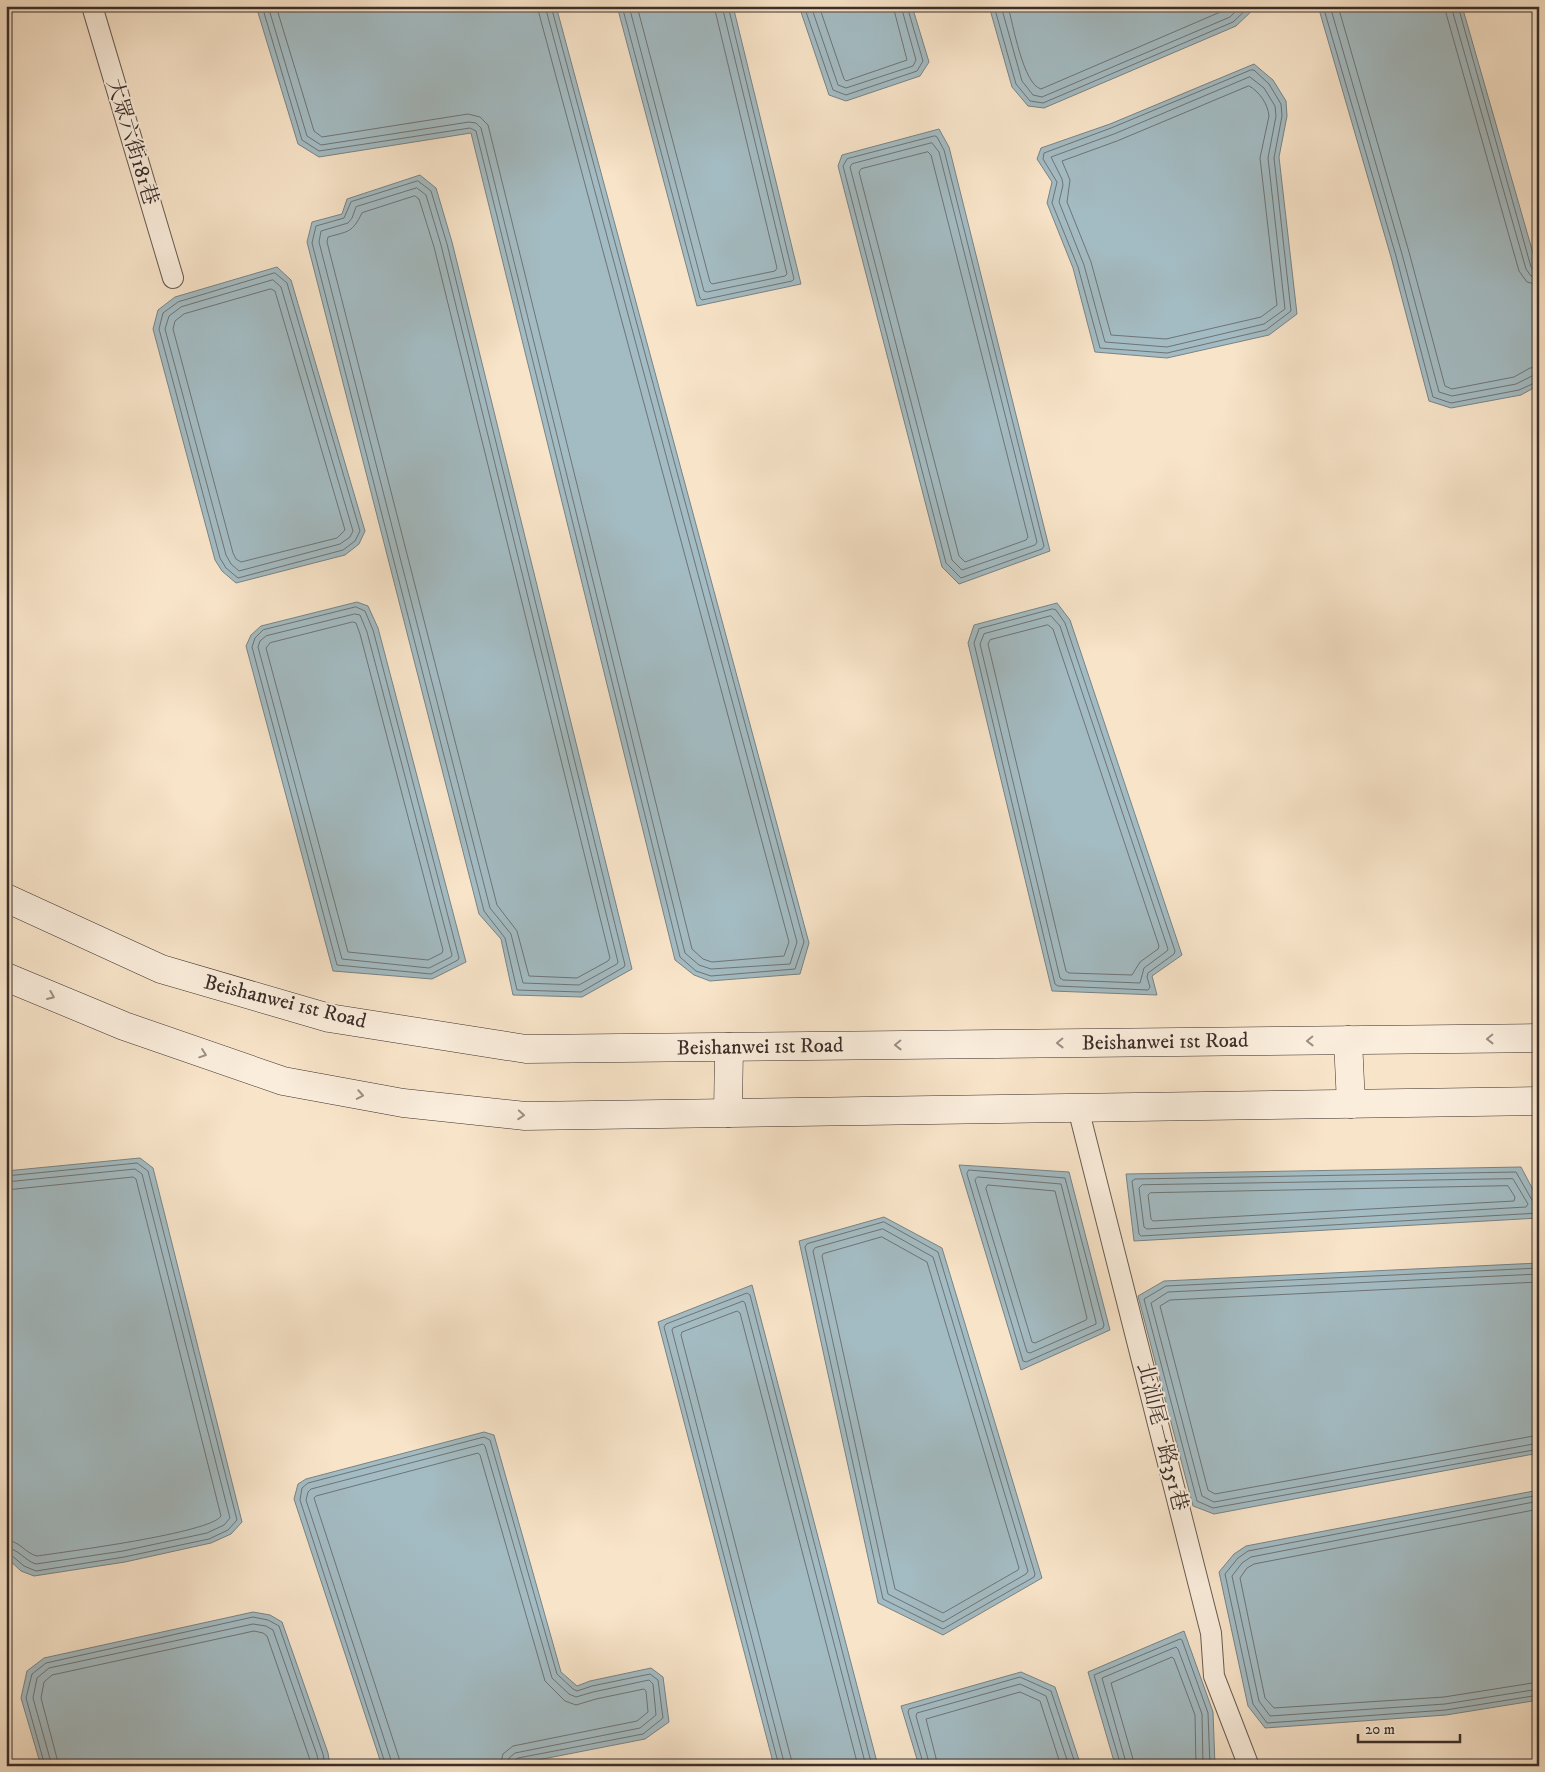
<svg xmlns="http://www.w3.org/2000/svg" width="1545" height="1772" font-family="'IM FELL DW Pica','Noto Serif TC',serif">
  <rect width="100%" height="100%" fill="#f8e4c9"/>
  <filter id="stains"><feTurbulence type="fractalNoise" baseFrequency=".004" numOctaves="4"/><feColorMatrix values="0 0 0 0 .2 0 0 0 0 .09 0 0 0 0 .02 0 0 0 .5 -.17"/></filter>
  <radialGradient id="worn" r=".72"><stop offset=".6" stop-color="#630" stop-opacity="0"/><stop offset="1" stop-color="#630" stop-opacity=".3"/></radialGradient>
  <g fill="#a3bbc2" stroke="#798385">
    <path d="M256,6H556L809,943L800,974L710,981L694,975L675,960L471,133L319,157L298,144Z"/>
    <path d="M617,6H733L801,284L697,306Z"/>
    <path d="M799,6H912L929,62L920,76L846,101L829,95Z"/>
    <path d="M989,6H1257L1236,26L1044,108L1028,106L1012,87Z"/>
    <path d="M1318,6H1462L1539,274V385L1521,395L1451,408L1429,401L1391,257Z"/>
    <path d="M1254,64L1273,80L1286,101L1287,116L1279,157L1297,314L1269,335L1167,358L1095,352L1073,268L1047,203L1052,182L1037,159L1041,148L1110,124Z"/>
    <path d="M939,129L949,147L1050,551L959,584L942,567L838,166L842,155Z"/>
    <path d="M420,175L436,188L452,242L632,969L582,997L513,995L501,939L479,914L307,242L312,222L342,214L347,199Z"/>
    <path d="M277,267L291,280L365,531L359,544L345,555L236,583L222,571L215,560L153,329L158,310L175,297Z"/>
    <path d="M357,602L368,606L378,628L466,962L432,979L333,971L246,646L251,635L261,626Z"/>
    <path d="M1057,603L1070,620L1182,955L1152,976L1157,995L1052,991L968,643L974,625Z"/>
    <path d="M140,1158L153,1168L242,1522L231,1534L211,1543L125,1562L34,1576L21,1571L6,1557V1171Z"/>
    <path d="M959,1165L1069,1172L1110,1330L1021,1370Z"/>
    <path d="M1521,1167L1539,1201V1218L1134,1241L1126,1174Z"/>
    <path d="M884,1217L942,1248L1042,1578L943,1635L878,1603L799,1241Z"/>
    <path d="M1539,1263V1453L1214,1514L1193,1506L1138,1296L1164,1281Z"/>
    <path d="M752,1285L878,1766H774L658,1322Z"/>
    <path d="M484,1432L494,1435L561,1672L577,1686L590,1681L651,1668L663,1677L669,1722L645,1739L507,1766H382L294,1499L298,1484L306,1479Z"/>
    <path d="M1539,1490V1700L1446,1715L1265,1728L1248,1706L1219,1572L1234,1554L1246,1546Z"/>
    <path d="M253,1612L270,1615L282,1622L328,1753L330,1766H41L21,1698L27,1671L44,1658Z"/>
    <path d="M1184,1631L1213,1712L1215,1766H1117L1113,1758L1088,1672Z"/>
    <path d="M1021,1672L1055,1687L1081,1766H919L901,1706Z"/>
  </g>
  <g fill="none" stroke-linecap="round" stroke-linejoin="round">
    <g stroke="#6f7476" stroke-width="1">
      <path d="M262,6L302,140L319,151L470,128L476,131L680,957L696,971L711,976L795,969L804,942L551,6"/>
      <path d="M268,6L307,136L321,145L469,122L476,123L481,128L685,953L699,965L711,969L790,964L797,942L545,6"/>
      <path d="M276,6L314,131L322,137L468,114L480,117L488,125L692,949L703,959L712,962L784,956L789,942L537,6"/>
      <path d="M622,6L700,298L702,300L792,281L794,279L728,6"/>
      <path d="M629,6L704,291L707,292L785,276L787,274L722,6"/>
      <path d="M637,6L710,282L712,284L775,271L777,268L714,6"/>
      <path d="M804,6L833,90L846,95L917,71L923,61L907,6"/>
      <path d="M811,6L838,85L846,88L913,66L916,60L901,6"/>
      <path d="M819,6L844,79L846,81L907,60L893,6"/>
      <path d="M994,6L1016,84L1030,101L1043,103L1233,22L1250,6"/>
      <path d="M1001,6L1022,81L1033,95L1042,97L1230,17L1241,6"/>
      <path d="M1008,6C1013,24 1023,84 1041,89L1225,10L1230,6"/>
      <path d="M1323,6L1396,256L1433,397L1451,403L1519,390L1539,381"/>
      <path d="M1330,6L1402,254L1439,392L1452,396L1516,384L1532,376L1539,375"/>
      <path d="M1338,6L1409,252L1445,386L1452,389L1514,377L1530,368L1539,367"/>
      <path d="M1444,6L1519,271L1527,282L1539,285"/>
      <path d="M1451,6L1526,269L1531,276L1539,277"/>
      <path d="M1458,6L1531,267L1534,270L1539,271"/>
      <path d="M1251,70H1254L1269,84L1281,104L1282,116L1274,158L1291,311L1266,330L1167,353L1100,348L1078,267L1052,203L1057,182L1043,159L1044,153L1111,128Z"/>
      <path d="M1250,77L1264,88L1275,106L1276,116L1268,158L1285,309L1264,324L1167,347L1105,342L1084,265L1059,202L1063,185L1062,179L1051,157L1114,134Z"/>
      <path d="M1249,86C1259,91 1268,104 1269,116L1260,158L1277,305L1261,317L1166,339L1111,335L1091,262L1067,202L1070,180L1062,161L1117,141Z"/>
      <path d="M935,136L937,137L944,150L1044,546L1042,549L961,578L946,563L843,166L847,159Z"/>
      <path d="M932,143L939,152L1037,542L1035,545L962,570L952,560L850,167L852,164Z"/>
      <path d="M928,152L931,155L1028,537L1026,540L965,562L959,556L859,172L861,169Z"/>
      <path d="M418,181L431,191L447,244L625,965L624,967L581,992L517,990L505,938L484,911L312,243L316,226L344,218L351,202Z"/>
      <path d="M417,188L426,195L441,245L618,962L617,964L579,985L523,983L511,934L490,908L319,242L321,231L348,223L352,218L356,207Z"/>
      <path d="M415,196L419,199L434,247L610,958L608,961L577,978L529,976L517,931L497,905L327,242L328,237C349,231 352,233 362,213Z"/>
      <path d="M275,273L287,283L360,531L355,541L343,550L238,578L226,568L220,558L159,329L163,313L178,302Z"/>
      <path d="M273,280L281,287L353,531L350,537L340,544L239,571L231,564L226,555L165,329L169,316L181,307Z"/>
      <path d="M271,289L275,291L345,530L337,538L241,562L236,559L233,553L173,329L175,321L184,314Z"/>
      <path d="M356,607L365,611L373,630L459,958L458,960L431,974L337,965L252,647L255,638L263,630Z"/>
      <path d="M1053,609L1056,610L1065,623L1175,951L1174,954L1148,973L1147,977L1150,987L1148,990L1058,986L1055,984L974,643L979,629Z"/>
      <path d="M355,614L360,615L367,632L452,955L451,957L429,968L342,959L258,647L260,641L266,636Z"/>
      <path d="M1051,616L1060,626L1168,949L1167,951L1144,968L1140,983L1063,980L1060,978L980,644L984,634Z"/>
      <path d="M353,622L356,623L360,634L443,950L442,953L428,960L348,952L266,648L270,643Z"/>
      <path d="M1048,625L1053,629L1159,946L1158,949L1140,962L1132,975L1069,973L1066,971L988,644L990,640Z"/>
      <path d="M969,1170L1065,1178L1104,1325L1103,1328L1026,1362L1023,1361L967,1174Z"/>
      <path d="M6,1176L137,1163L148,1171L237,1520L228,1530L209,1539L124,1557L36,1571L24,1566L11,1555L6,1554"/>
      <path d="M978,1177L1061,1184L1096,1322V1324L1030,1353L1027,1352L975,1180Z"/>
      <path d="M1513,1179L1528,1204L1526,1207L1147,1229L1144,1227L1139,1188L1142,1185Z"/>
      <path d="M6,1182L135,1169L142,1174L230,1518L224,1525L207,1533L123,1551L36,1564C25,1561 18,1548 6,1548"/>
      <path d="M988,1185L1055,1191L1087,1318L1086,1320L1035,1343L1032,1342L986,1189Z"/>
      <path d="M1508,1186L1515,1197L1514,1201L1153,1221L1151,1219L1148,1195L1150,1193Z"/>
      <path d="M6,1190L133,1177L136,1179L221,1516C211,1533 64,1552 37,1556C25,1553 20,1541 6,1540"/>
      <path d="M1539,1202L1532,1200L1516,1172L1135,1179L1132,1181L1139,1234L1141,1236L1539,1213"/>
      <path d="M884,1222L938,1252L1035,1574L1034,1577L943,1629L883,1599L805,1247L807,1244Z"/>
      <path d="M883,1229L933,1257L1028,1571L1026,1574L943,1622L888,1594L813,1251L815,1248Z"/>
      <path d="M882,1237L927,1262L1019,1568L1018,1570L943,1613L895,1589L822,1256L823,1254Z"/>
      <path d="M1539,1268L1166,1286L1144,1299L1197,1501L1213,1508L1539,1449"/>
      <path d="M1539,1274L1168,1292L1151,1303L1202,1496L1214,1502L1539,1443"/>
      <path d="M1539,1282L1170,1300L1160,1306L1208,1490L1215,1494L1539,1435"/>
      <path d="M1539,1495L1248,1551L1238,1558L1225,1574L1253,1704L1267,1723L1446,1710L1539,1695"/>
      <path d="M1539,1501L1251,1557L1242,1563L1232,1576L1259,1701L1270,1716L1445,1704L1539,1689"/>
      <path d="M1539,1509L1254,1564L1247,1568L1240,1578L1265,1698L1274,1708L1444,1697L1539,1682"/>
      <path d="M45,1766L26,1698L32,1674L46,1663L253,1617L268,1620L279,1626L323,1754L325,1766"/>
      <path d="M52,1766L33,1698L37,1678L49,1668L253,1624L266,1626L273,1630L317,1755L319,1766"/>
      <path d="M59,1766L41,1698L44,1682L52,1675L254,1631L263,1633L267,1636L309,1757L311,1766"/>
      <path d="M386,1766L300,1500L302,1488L308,1483L484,1437L490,1440L557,1674L573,1689L577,1691L592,1686L650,1674L658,1680L663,1718L643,1734L518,1758L514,1761V1766"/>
      <path d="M393,1766L306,1500L308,1492L311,1489L483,1444L485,1446L552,1678L569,1694L576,1697L593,1692L649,1680L653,1684L656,1715L640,1728L515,1753L509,1758L507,1766"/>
      <path d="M400,1766L399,1758L314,1498L316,1496L478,1453L480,1455L545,1681L565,1701L576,1705L596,1699L644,1689L646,1691L648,1712L637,1721L513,1746L503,1754L500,1766"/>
      <path d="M779,1766L664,1327L666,1324L747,1293L750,1295L872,1766"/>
      <path d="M785,1766L672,1330L673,1328L743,1301L745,1303L866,1766"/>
      <path d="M793,1766L681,1335L682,1332L737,1311L740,1313L858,1766"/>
      <path d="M924,1766L908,1712L909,1709L1020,1677L1051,1691L1076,1766"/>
      <path d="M930,1766L916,1716L917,1713L1020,1684L1046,1696L1069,1766"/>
      <path d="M938,1766L926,1719L1020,1692L1040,1701L1061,1766"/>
      <path d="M1121,1766L1094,1675L1180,1639L1182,1640L1208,1713L1210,1766"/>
      <path d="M1127,1766L1102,1678L1176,1647L1178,1649L1202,1714L1203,1766"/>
      <path d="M1135,1766L1111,1683L1172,1657L1174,1659L1195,1715L1196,1766"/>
    </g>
    <g stroke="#6a5c52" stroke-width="22">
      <g id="lane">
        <path d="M92,6L173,278"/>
        <path d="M1078,1108L1211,1633L1214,1676L1248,1764"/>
      </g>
    </g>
    <g stroke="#3b2e2a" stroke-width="29">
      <g id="secondary">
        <path d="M6,898L161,969L329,1018L526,1049L1539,1038"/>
        <path d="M6,977L124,1026L283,1081L403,1103L525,1116L1539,1101"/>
        <path d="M1348,1040L1351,1104"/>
        <path d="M728,1113L729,1047"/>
      </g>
    </g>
    <use href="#lane" stroke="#faeddc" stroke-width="20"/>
    <use href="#secondary" stroke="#faeddc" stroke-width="28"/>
  </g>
  <defs><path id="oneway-chevron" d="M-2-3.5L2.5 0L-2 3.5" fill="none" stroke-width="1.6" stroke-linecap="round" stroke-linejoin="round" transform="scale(1.25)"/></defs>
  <g stroke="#9a8e83">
    <use href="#oneway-chevron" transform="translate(51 996) rotate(23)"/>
    <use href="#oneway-chevron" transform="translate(1490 1039) rotate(179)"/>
    <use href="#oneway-chevron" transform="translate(1310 1041) rotate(179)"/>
    <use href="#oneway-chevron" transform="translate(1060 1043) rotate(179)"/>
    <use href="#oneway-chevron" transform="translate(898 1045) rotate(179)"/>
    <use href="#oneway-chevron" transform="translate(203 1054) rotate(19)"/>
    <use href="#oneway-chevron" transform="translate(360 1095) rotate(10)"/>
    <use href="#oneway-chevron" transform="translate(521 1115) rotate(4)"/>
  </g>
  <g text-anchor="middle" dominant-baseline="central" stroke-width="4" stroke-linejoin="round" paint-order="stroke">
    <g font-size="21" fill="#3b2e2a" stroke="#faeddc">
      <text transform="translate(132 142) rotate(73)">大眾六街181巷</text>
      <text transform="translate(285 1002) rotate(14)">Beishanwei 1st Road</text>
      <text transform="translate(1165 1042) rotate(-1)">Beishanwei 1st Road</text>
      <text transform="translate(760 1047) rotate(-1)">Beishanwei 1st Road</text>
      <text transform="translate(1162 1437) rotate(76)">北汕尾一路351巷</text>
    </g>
  </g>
  <rect width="1545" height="1772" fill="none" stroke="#f8e4c9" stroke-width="25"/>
  <rect x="8" y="8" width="1530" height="1757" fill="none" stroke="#3b2e2a" stroke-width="2.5"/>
  <rect x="12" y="12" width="1520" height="1747" fill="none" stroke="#3b2e2a"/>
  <path d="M1358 1734v8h102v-8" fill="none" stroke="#3b2e2a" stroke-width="2.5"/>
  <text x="1365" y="1734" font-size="15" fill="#3b2e2a" stroke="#faeddc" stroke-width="4" paint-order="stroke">20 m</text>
  <rect width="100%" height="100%" filter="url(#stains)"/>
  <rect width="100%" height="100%" fill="url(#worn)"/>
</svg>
